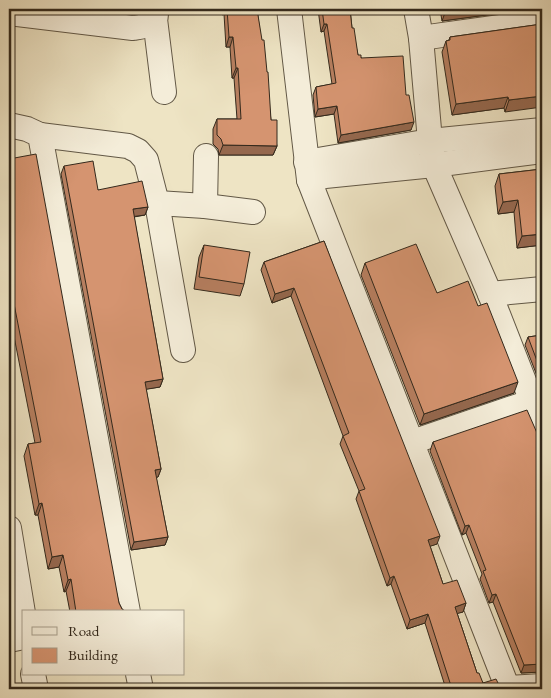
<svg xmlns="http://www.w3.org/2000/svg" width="551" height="698" font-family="'EB Garamond',serif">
  <rect width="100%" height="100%" fill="#eee4c4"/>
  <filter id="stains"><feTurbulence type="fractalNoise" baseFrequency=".004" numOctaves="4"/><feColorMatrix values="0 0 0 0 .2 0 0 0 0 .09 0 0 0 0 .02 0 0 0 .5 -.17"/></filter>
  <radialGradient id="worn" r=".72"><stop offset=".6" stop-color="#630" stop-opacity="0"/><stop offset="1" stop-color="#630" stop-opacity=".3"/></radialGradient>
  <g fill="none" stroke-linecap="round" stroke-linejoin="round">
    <g stroke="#625846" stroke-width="26">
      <g id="street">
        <path d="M289,9L309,180L508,689"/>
        <path d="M416,9L421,38L430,141L434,165L490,294L542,427"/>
        <path d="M9,13L133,28C145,26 158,25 156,9"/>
        <path d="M155,19L164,92"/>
        <path d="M421,38L542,21"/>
        <path d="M9,125L27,129L40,135L128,612"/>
        <path d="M40,135L128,146L138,151L146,160L157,203L183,350"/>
        <path d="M306,162L430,141L542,130"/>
        <path d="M309,180L325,176L434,165L542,151"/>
        <path d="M157,203L205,206L253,212"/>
        <path d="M205,206L206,156"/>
        <path d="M490,294L542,289"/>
        <path d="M412,442L533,401L542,400"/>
        <path d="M9,528L24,619"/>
        <path d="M9,640L24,637"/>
        <path d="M33,674L36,689"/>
        <path d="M138,674L141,689"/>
        <path d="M508,688L542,686"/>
      </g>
    </g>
    <use href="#street" stroke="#f4edd9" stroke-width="24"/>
  </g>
  <g fill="#b77f60" stroke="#33291c">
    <path d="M221,9H257L271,120L277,146L273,155H219L218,149L213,144V129L217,119H237L234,78H232L230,47H226L224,14L222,15Z"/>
    <path d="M318,9H350L352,28L358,55L406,95L411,130L338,143L334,114L315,117L313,95L316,87L332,84L324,31L321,32Z"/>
    <path d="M440,9H531L442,21Z"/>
    <path d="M542,24L505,112L504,108L452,115L442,52L446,41L449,40L450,37Z"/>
    <path d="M9,159L119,603L122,609L126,612H70L66,591L64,592L59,567L48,569L38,515H35L24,456L28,444L35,443L9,311Z"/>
    <path d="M64,166L98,190L148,207L145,215L134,217L163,379L160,387L146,389L161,469L158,477H156L168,537L165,545L131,550L61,174Z"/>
    <path d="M542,169V245L517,248L514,212L498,214L495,186L499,174Z"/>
    <path d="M324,241L437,544L430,546L443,584L466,603L463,612L457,613L477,673L483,683L501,689H446L425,623L407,629L391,584L387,586L356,499L359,491L340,444L343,436L291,296L272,303L261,270L264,262Z"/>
    <path d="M204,245L244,284L240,296L194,289L199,257Z"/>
    <path d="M365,263L437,293L478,306L514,393L420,425L361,275Z"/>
    <path d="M542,296V327L540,303Z"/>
    <path d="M542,335V387L541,386L525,345L528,337Z"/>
    <path d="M542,432V672L521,673L493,602L489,603L480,579L482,574L466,533L462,535L430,451L433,442Z"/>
  </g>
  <g fill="#95684e" stroke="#33291c">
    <path d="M453,9H531L442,21L446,10Z"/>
    <path d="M324,24H327L324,31L321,32Z"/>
    <path d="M229,37H233L230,47H226Z"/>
    <path d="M236,68H238L234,78H232Z"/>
    <path d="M542,96V107L505,112L509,100Z"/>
    <path d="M508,97L504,108L452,115L456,104Z"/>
    <path d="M337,106L334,114L315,117L318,109Z"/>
    <path d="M414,122L411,130L338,143L341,135Z"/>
    <path d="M223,145L277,146L273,155H219Z"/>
    <path d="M518,200L514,212L498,214L503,202Z"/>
    <path d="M148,207L145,215L130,217L133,209Z"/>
    <path d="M542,234V245L517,248L522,236Z"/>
    <path d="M294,288L291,296L272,303L275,294Z"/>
    <path d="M163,379L160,387L142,390L145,382Z"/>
    <path d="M518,382L514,393L420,425L424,414Z"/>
    <path d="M161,469L158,477L152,478L155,470Z"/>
    <path d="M42,503L38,515H35L39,504Z"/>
    <path d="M469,525L466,533L462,535L465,526Z"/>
    <path d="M440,536L437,544L425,548L428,540Z"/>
    <path d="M168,537L165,545L131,550L134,542Z"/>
    <path d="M63,555L59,567L48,569L52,557Z"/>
    <path d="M394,576L391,584L387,586L390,578Z"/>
    <path d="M71,579L66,591L64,592L68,580Z"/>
    <path d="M496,594L493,602L489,603L492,595Z"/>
    <path d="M466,603L463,612L452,615L455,607Z"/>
    <path d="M428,614L425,623L407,629L410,620Z"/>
    <path d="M542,664V672L521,673L524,665Z"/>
  </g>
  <g fill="#d59470" stroke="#33291c">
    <path d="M227,9H257L262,40H264L267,72H268L271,120H277V146L223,145L221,139L217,135V119H241L238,68H236L233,37H229Z"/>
    <path d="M322,9H350L352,28H354L358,55H361V58L403,56L406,95H409L414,122L341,135L337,106L318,109L316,87L336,83L327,24H324Z"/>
    <path d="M542,24V96L509,100L508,97L456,104L446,41L450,40V37Z"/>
    <path d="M36,154L119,603L122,609L126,612H76L71,579L68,580L63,555L52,557L42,503L39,504L28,444L41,442L9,278V159Z"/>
    <path d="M93,161L98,190L142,181L148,207L133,209L163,379L145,382L161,469L155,470L168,537L134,542L64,166Z"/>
    <path d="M542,169V234L522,236L518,200L503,202L499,174Z"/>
    <path d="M324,241L440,536L428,540L443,584L457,580L466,603L455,607L477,673H479L483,683L496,679L501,689H452L428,614L410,620L394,576L390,578L359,491L365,489L343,436L349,433L294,288L275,294L264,262Z"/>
    <path d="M416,244L437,293L468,281L478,306L487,303L518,382L424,414L365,263Z"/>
    <path d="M204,245L250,252L244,284L199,277Z"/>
    <path d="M542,335V374L528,337Z"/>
    <path d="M527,410L537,433L542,432V664L524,665L496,594L492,595L483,571L486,570L469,525L465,526L433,442Z"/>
    <path d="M9,599L12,614L9,616Z"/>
  </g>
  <rect width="551" height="698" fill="none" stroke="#eee4c4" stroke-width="30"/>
  <rect x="10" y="10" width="531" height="678" fill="none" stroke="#33291c" stroke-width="2.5"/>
  <rect x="15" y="15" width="521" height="668" fill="none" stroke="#33291c"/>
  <rect x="22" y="610" width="162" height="65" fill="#f4edd9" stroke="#a79f8d"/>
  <rect x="32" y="627" width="25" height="8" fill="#f4edd9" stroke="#a79f8d"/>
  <text x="68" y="636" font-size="15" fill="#33291c">Road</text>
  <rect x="32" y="648" width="25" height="15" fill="#d59470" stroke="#a79f8d"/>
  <text x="68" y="660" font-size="15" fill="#33291c">Building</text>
  <rect width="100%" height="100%" filter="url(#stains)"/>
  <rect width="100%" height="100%" fill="url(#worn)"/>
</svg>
